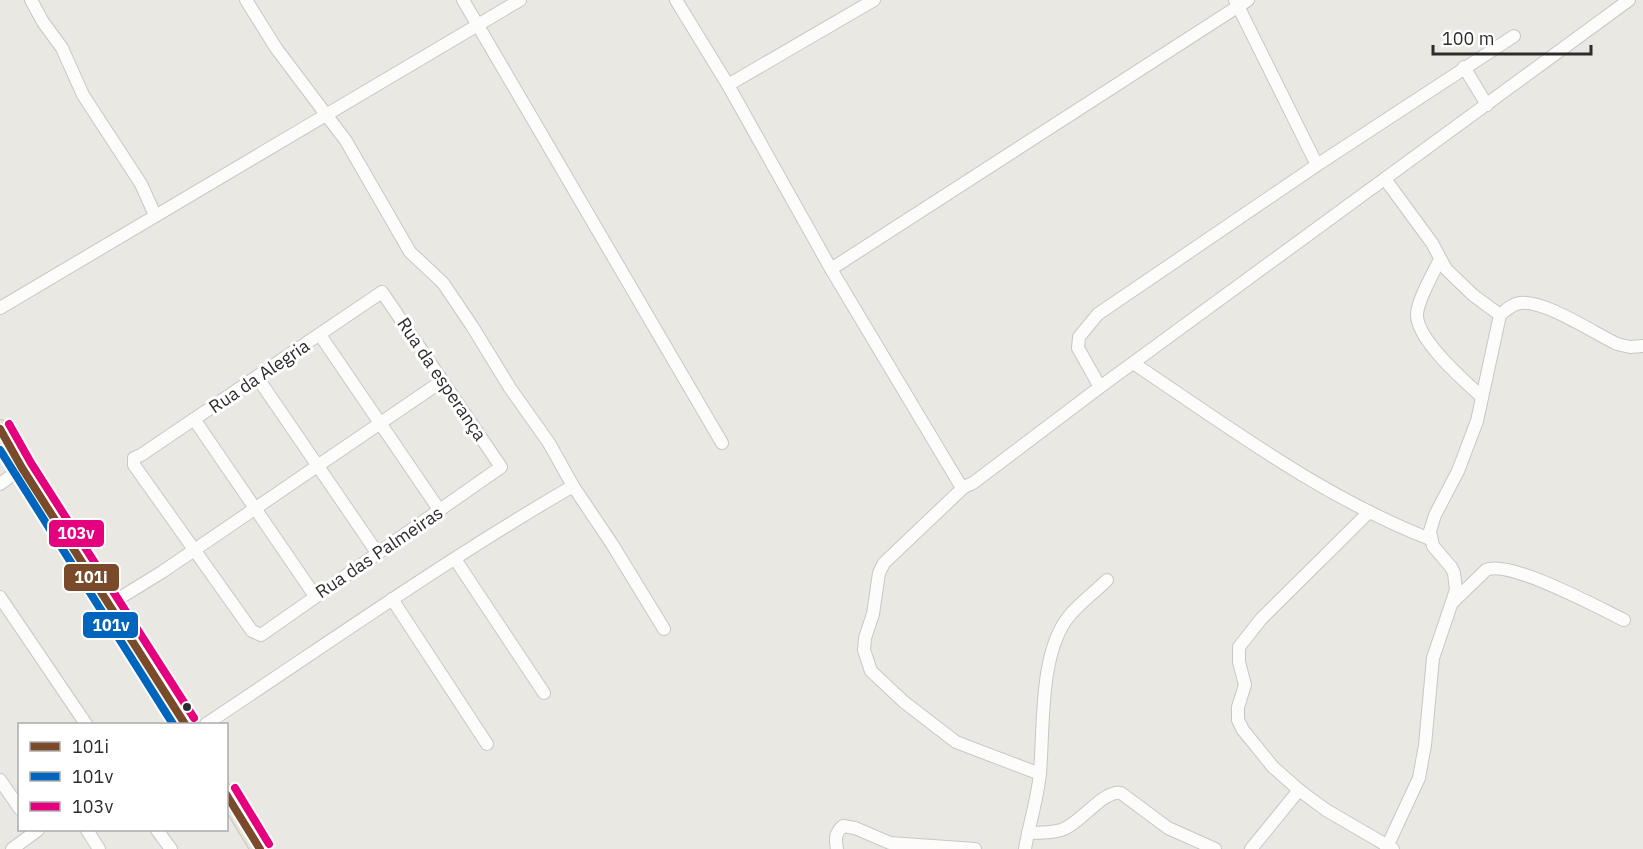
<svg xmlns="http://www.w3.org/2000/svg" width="1643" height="849" font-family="'IBM Plex Sans',sans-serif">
  <rect width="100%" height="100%" fill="#eae8e2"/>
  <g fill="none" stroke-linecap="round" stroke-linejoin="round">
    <g stroke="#c8c7c7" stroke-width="14">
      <g id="street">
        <path d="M31,0L43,22L62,48L83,95L141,184L155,215"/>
        <path d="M246,0L276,48L346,141L410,252L443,283L472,326L510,388L549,443L573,486L612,544L664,629"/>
        <path d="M463,0L722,443"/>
        <path d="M676,0L728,85L831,269L959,483L964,487"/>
        <path d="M1235,0L1317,165"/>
        <path d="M1464,67L1487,105"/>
        <path d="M728,85L874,0"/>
        <path d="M1385,179L1432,243L1446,269L1473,295L1500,315"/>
        <path d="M1440,259C1433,274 1418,299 1417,314C1416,339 1464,381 1481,396"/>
        <path d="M831,269L1248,0"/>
        <path d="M382,292L501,467L261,635L252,631L134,465V458L141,455Z"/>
        <path d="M0,308L520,0"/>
        <path d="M320,335L440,511"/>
        <path d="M1133,363C1229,427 1322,497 1430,539"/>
        <path d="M257,377L378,554"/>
        <path d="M1100,387L1078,348L1079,337L1098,314L1317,165L1514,36"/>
        <path d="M194,419L315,596"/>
        <path d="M0,484L22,468"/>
        <path d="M1369,512L1261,619L1239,647V662L1245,685L1238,707V720L1243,730L1273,767L1299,790L1326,810L1393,849"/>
        <path d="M455,559L544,693"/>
        <path d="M0,597L86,724"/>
        <path d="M392,599L487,744"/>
        <path d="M1453,602L1486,570C1509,559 1599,608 1624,620"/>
        <path d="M110,604L162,572L442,381"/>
        <path d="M206,724C327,644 447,559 573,486"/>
        <path d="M1040,774L956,742L904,702L871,671L864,650L865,638L873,614L879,573L884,563L964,487L973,483L1100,387L1629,0"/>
        <path d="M0,780L20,809"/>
        <path d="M87,830L99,849"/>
        <path d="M157,830L171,849"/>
        <path d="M1028,833C1039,833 1051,833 1061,830C1080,824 1104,789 1121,793L1168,828L1215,849"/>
        <path d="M12,849L38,830"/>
        <path d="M837,849C835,839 835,833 843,826L855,828L890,843L975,849"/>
        <path d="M1025,849C1029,824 1038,798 1040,772C1044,727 1039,651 1070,615C1081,602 1095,592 1107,580"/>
        <path d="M1251,849L1299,790"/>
        <path d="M1386,849L1419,778L1425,745L1433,658L1456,590L1454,573L1451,567L1433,546L1430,531L1435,515L1458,471L1477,421L1500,315C1506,310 1512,304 1520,303C1545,300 1594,333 1617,344L1630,347L1643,346"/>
      </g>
    </g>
    <g stroke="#c6c5c2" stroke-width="20">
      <g id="primary">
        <path d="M0,429L22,468L185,724"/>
        <path d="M226,793L260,849"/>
      </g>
    </g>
    <use href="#street" stroke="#fcfcfb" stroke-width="12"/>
    <use href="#primary" stroke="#e7e5d4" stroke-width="18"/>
    <g stroke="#fff" stroke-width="12">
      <g id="bus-1">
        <path d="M0,429L22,468L185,724"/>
        <path d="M226,794L260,849"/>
      </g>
    </g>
    <g stroke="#fff" stroke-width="12">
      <path id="bus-2" d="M0,450L173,724"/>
    </g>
    <g stroke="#fff" stroke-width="12">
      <g id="bus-3">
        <path d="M9,424L31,463L194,718"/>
        <path d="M235,788L269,844"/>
      </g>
    </g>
    <use href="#bus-1" stroke="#7a4b2a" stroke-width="8"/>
    <use href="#bus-2" stroke="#0065bd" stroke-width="8"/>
    <use href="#bus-3" stroke="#e5007d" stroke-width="8"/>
  </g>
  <circle fill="#2c2c2c" stroke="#fff" stroke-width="2" cx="187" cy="707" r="5"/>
  <g text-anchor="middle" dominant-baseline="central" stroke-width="6" stroke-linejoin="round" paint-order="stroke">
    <g font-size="18" fill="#2c2c2c" stroke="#fff">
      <text transform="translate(259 376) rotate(-34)">Rua da Alegria</text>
      <text transform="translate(442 379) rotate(56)">Rua da esperança</text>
      <text transform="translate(379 552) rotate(-34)">Rua das Palmeiras</text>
    </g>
  </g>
  <g stroke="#fff" stroke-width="2">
    <rect x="48" y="519" width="57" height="29" rx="6" fill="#e5007d"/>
    <rect x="63" y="563" width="57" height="29" rx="6" fill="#7a4b2a"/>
    <rect x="82" y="611" width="57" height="28" rx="6" fill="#0065bd"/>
  </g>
  <g font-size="16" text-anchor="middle" font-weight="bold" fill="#fff">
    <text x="76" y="539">103v</text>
    <text x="91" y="583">101i</text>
    <text x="111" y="631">101v</text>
  </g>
  <rect x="18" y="723" width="210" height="108" fill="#ffffff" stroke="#ababab" stroke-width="1.5"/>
  <rect x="30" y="742" width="30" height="9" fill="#7a4b2a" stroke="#ababab" stroke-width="1.5"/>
  <text x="72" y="753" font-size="18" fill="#2c2c2c">101i</text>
  <rect x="30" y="772" width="30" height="9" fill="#0065bd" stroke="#ababab" stroke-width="1.5"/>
  <text x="72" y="783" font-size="18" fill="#2c2c2c">101v</text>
  <rect x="30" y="802" width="30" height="9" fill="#e5007d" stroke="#ababab" stroke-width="1.5"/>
  <text x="72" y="813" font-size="18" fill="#2c2c2c">103v</text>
  <path d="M1433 45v9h158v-9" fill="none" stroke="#2c2c2c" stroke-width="3"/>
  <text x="1442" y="45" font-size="18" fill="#2c2c2c" stroke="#ffffff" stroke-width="4.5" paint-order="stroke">100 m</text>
</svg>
